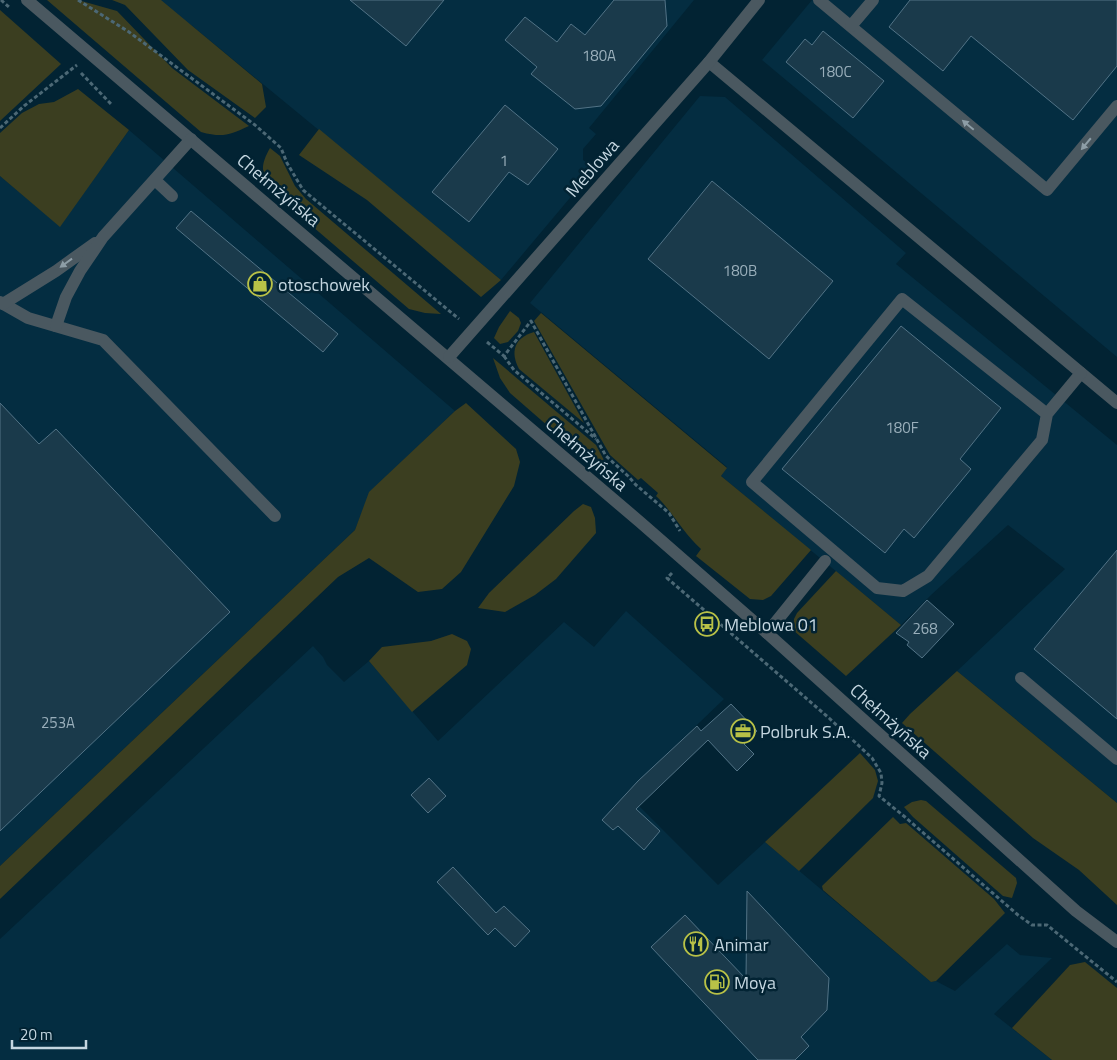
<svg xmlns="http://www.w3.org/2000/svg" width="1117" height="1060" font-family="'Titillium Web',sans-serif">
  <rect width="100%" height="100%" fill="#022333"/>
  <g fill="#042d41">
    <path d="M146,0H694L589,128L596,134L583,149V160L589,164L590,174L501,280L191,25Z"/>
    <path d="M812,0H1117V357L762,60Z"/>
    <path d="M700,96L725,97L906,253L896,264L1117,445V803L957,671L1065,569L1008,525L931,595L901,625L721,476L727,467L530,303Z"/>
    <path d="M129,130L455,411L370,492L355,530L0,866V176L60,226Z"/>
    <path d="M626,611L724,699L626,793L718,885L765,842L931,982L936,981L955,991L1007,944L1020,955L1052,958L994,1014L1052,1060H0V939L313,646L323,657L327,665L344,682L369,661L438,741L564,622L594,647Z"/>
  </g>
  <g fill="#3b3e20">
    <path d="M47,0H78L117,11L172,68L249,126C229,135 223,138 201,132Z"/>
    <path d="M112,0H161L262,84L266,107L255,118L188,70L125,5Z"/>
    <path d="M0,10L61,64L0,121Z"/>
    <path d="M78,89L129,130L60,227L0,176V133L22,113L39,104L54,102Z"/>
    <path d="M319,129L501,280L481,297L367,200L299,155Z"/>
    <path d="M270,148L280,156L295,186L306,199L441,314L425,313L409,309L271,191C261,172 260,166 270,148Z"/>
    <path d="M510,311L519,318L521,323L518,331L508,342L500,344L494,338L499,327Z"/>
    <path d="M541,313L727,468L721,476L811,550L771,596L763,600L750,599L696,556L701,549C683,533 673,512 656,496L658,493L641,478L638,480L610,455L534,321Z"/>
    <path d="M534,332L584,423L519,369C510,352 514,338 534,332Z"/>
    <path d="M493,358L596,445L605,462L572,447L510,393L500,378Z"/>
    <path d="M466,403L516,449L520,462L514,486L461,572L442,589L418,592L369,558L338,577L0,899V866L355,530L369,492L455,411Z"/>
    <path d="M583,504L591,507L595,518L596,533L556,579L535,595L505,612L478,608L489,593L574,511Z"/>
    <path d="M836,571L901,625L846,676L793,630L794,619L797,613Z"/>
    <path d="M452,634L467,641L471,649L467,665L412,712L369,661L382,647L431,641Z"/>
    <path d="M957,671L1117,803V905L1079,870L1033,838L902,723L910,714Z"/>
    <path d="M860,753L875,770L878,781L873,798L799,871L765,842Z"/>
    <path d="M921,800L926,801L1016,878L1017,883L1012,898L1003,896L913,817L904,807L912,802Z"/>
    <path d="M893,817L900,824L906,823L994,899L1005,913L936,981L931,982L823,890L822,886Z"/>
    <path d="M1085,962L1117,988V1060H1052L1012,1028L1070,965Z"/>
  </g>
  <g fill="#1a3a4b" stroke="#527386">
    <path d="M350,0H444L406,46Z"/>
    <path d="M614,0H665L667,26L601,106L575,109L531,74L537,67L505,40L525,17L557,42L571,24L585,35Z"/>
    <path d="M910,0H1117V66L1073,120L971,36L943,71L889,27Z"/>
    <path d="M823,31L884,81L853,118L786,62L805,39L812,45Z"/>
    <path d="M505,105L558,149L528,185L509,172L469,222L432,192Z"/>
    <path d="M712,181L833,281L769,359L648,259Z"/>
    <path d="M191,211L338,334L323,352L176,228Z"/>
    <path d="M901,326L1001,408L960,459L971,469L914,538L904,529L885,553L782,469Z"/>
    <path d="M0,403L39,444L56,429L230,612L0,831Z"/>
    <path d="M1117,550V719L1034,649Z"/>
    <path d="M927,600L954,624L922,658L907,645L909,642L896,633Z"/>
    <path d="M731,704L757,731L744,744L754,754L737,771L708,740L636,809L660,831L644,850L618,826L613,830L602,820L638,781L697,726L701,731Z"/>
    <path d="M429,778L446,796L428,813L411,795Z"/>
    <path d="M453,867L496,913L504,906L530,931L515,947L495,928L488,935L437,882Z"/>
    <path d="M747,891L829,978L827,1010L801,1037L809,1046L795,1060H758L651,947L685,915L746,979Z"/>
  </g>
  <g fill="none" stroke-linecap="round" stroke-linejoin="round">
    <g stroke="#4c6875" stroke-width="3" stroke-dasharray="4 2.5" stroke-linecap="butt">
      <path d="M1,0L10,8"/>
      <path d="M78,0L129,32L255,125L281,148L287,163L303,190L459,319"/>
      <path d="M81,73L112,105"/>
      <path d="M0,128L24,106L77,65"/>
      <path d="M487,342L504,356L531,321L606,456L628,476L636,485L669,513L680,531"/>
      <path d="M504,356L514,370L596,439"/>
      <path d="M672,573L667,578L829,718L872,758L881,773L882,783L879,796L905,817L1018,915L1032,925H1047L1117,982"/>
    </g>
    <g stroke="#4a5860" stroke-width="12">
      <path d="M27,0L640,522L767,633L1076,911L1117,942"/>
      <path d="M819,0L1047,190L1117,106"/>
      <path d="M851,26L873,0"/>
      <path d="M709,62L1117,403"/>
      <path d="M155,180L172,196"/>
      <path d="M0,302L28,318L103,340L275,516"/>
      <path d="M3,304L56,271L95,243"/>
      <path d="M56,326L66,297L80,271L103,237L191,139"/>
      <path d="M449,357L709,62L759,0"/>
      <path d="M1047,414L1042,440L928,576L903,591L877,588L752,482L902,299L1047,414L1081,373"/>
      <path d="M767,633L825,561"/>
      <path d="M1021,678L1117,759"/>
    </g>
  </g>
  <defs><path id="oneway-solid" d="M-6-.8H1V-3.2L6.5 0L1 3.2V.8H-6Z" transform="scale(1.25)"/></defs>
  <g fill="#8d9da6">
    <use href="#oneway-solid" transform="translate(968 125) rotate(-140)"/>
    <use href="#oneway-solid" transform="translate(1086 144) rotate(130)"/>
    <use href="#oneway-solid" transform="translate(66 263) rotate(144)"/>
  </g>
  <defs>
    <g id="shop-ring" transform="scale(1.25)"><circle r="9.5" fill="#022333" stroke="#b8c147" stroke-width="1.5"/><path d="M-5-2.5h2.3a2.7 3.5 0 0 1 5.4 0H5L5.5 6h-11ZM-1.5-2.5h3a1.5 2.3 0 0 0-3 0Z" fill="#b8c147"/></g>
    <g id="bus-ring" transform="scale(1.25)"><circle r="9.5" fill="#022333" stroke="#b8c147" stroke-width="1.5"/><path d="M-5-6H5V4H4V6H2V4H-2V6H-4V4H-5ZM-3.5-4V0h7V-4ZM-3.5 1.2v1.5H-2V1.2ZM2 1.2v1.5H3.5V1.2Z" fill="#b8c147"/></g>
    <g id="office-ring" transform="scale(1.25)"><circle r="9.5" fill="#022333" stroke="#b8c147" stroke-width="1.5"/><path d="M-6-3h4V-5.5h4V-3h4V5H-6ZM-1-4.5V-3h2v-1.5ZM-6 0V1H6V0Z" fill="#b8c147"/></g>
    <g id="restaurant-ring" transform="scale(1.25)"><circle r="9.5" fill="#022333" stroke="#b8c147" stroke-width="1.5"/><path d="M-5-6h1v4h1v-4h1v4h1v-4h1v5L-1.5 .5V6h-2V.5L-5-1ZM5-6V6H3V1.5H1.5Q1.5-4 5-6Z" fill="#b8c147"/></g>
    <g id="fuel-ring" transform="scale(1.25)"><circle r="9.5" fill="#022333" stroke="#b8c147" stroke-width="1.5"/><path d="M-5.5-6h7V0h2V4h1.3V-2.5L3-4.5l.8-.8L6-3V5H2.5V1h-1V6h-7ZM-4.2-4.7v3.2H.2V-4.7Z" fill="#b8c147"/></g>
  </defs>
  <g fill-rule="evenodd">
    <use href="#shop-ring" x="260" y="284"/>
    <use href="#bus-ring" x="707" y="624"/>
    <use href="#office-ring" x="743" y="731"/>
    <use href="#restaurant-ring" x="696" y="944"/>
    <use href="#fuel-ring" x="717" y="982"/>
  </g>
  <g text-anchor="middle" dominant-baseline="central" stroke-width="5" stroke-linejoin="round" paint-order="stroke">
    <g font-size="15" fill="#9aafbb">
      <text x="599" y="55">180A</text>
      <text x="835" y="71">180C</text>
      <text x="504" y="160">1</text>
      <text x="740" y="270">180B</text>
      <text x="902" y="427">180F</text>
      <text x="925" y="628">268</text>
      <text x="58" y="722">253A</text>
    </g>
    <g font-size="18" fill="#c4d6e0" stroke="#022333">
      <text transform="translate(592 168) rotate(-49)">Meblowa</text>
      <text transform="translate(279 190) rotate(40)">Chełmżyńska</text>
      <text transform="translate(587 454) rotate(41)">Chełmżyńska</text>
      <text transform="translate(891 721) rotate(42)">Chełmżyńska</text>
    </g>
    <g font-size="18" fill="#c4d6e0" stroke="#022333" text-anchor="start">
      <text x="278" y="284">otoschowek</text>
      <text x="724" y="624">Meblowa 01</text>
      <text x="760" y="731">Polbruk S.A.</text>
      <text x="714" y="944">Animar</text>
      <text x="734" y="982">Moya</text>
    </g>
  </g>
  <path d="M12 1040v8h74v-8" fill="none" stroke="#c4d6e0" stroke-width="2.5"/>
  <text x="20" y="1040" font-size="15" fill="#c4d6e0" stroke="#022333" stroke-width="4" paint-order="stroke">20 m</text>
</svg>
